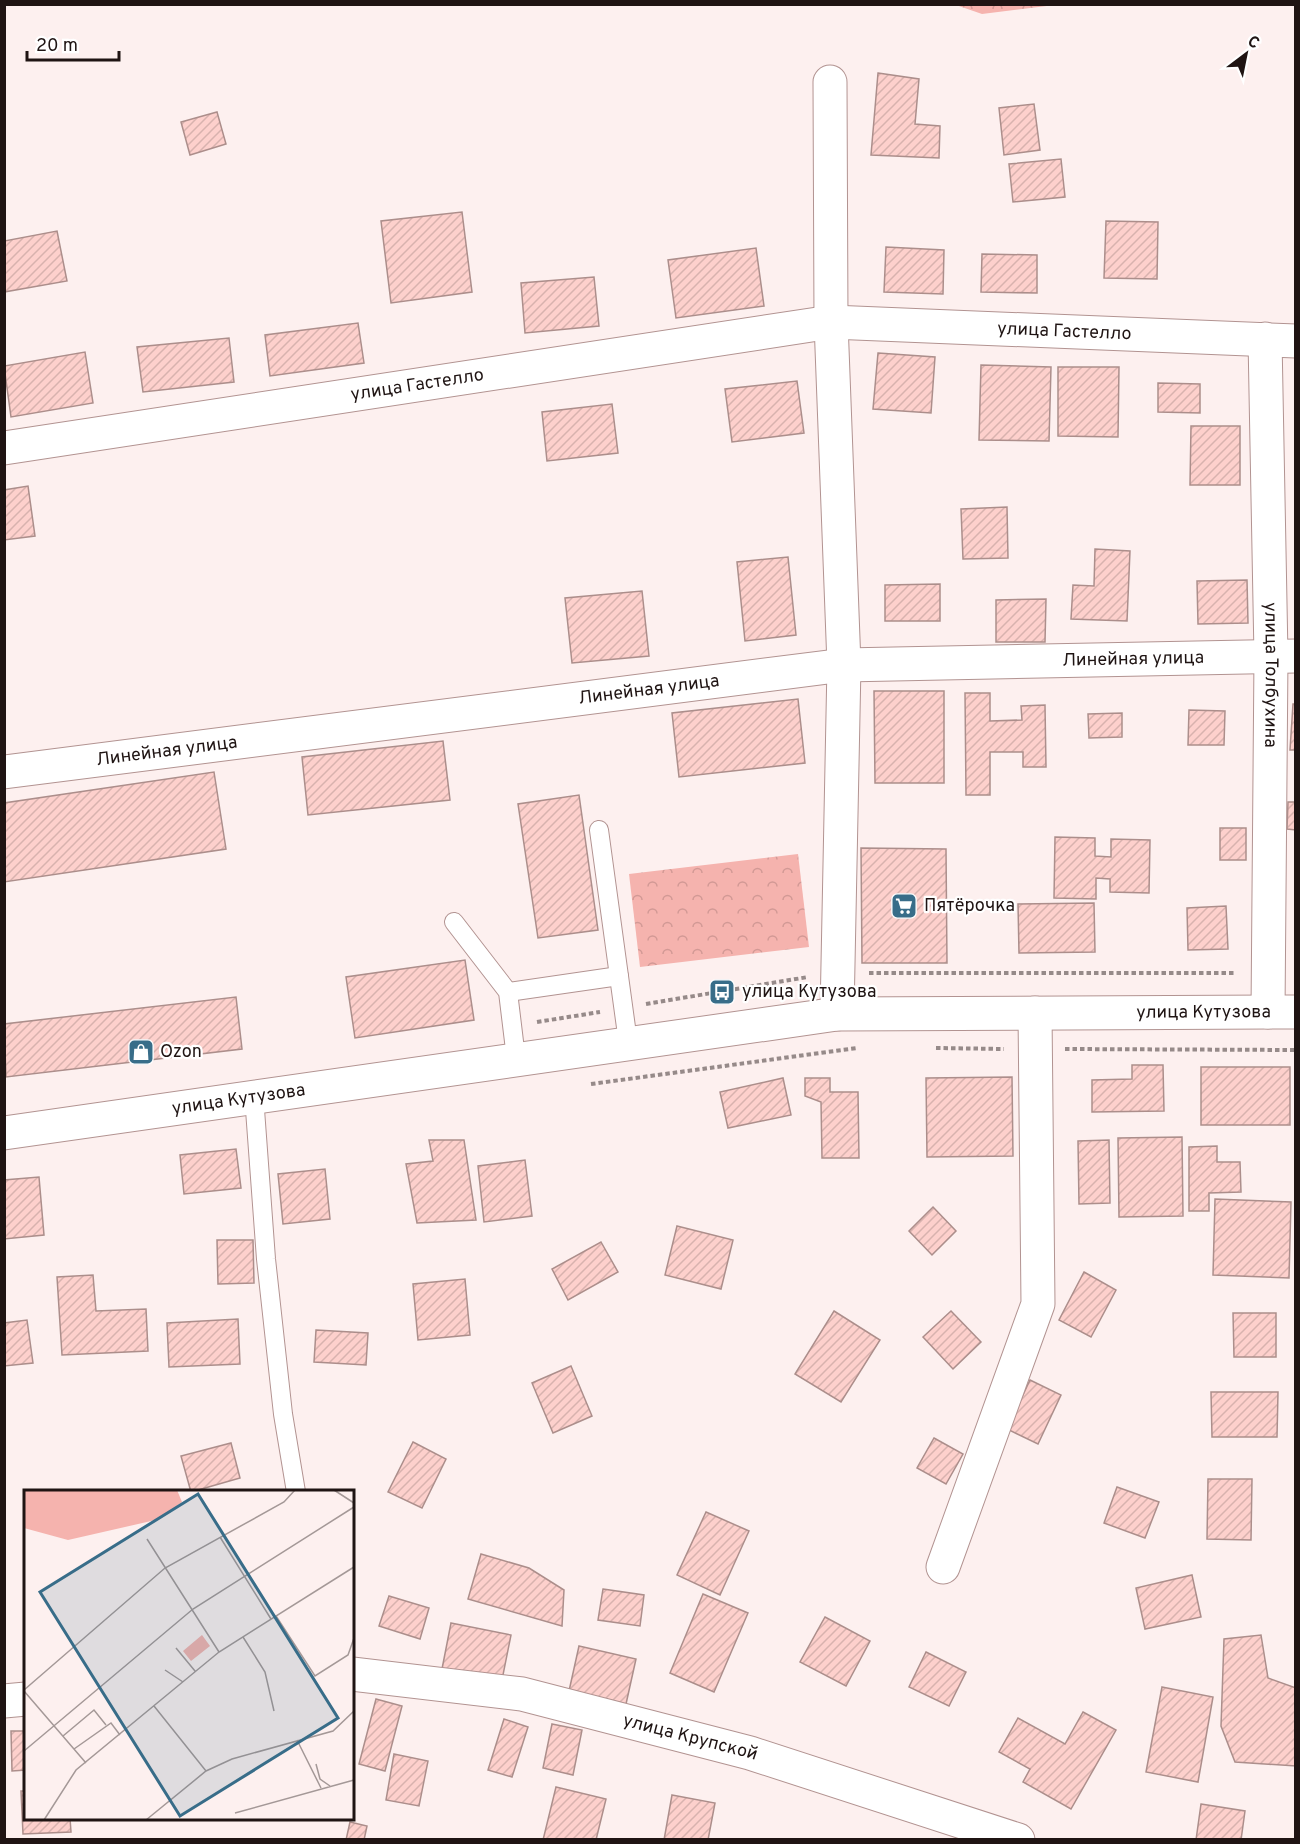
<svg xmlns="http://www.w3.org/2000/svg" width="1300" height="1844" font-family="Overpass,sans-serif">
  <defs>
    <pattern id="park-crowns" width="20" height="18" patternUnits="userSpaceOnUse" patternTransform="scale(1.5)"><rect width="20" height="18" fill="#f5b3ae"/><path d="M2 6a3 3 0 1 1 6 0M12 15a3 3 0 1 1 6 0" fill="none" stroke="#d29995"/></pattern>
    <pattern id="building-hatch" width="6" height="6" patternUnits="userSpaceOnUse" patternTransform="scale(1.5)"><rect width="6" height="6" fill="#fdd0cc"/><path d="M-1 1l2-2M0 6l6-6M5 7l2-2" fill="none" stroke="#d8b2ae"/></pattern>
  </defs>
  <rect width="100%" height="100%" fill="#fdf0ef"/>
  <g fill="url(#park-crowns)">
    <path d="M956,5H1055L982,14Z"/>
    <path d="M798,854L809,947L640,967L629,874Z"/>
  </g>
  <g fill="url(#building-hatch)" stroke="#ac8e8b" stroke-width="1.5">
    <path d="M878,73L919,79L915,124L940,126L939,158L871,155Z"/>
    <path d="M1034,104L1040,150L1004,155L999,108Z"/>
    <path d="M217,112L226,144L190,155L181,122Z"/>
    <path d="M1061,159L1065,197L1013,202L1009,164Z"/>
    <path d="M462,212L472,292L391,303L381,221Z"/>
    <path d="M1106,221L1158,222L1157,279L1104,278Z"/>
    <path d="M57,231L67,281L4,292V241Z"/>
    <path d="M886,247L944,250L943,294L884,292Z"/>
    <path d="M756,248L764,306L676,318L668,260Z"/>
    <path d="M982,254L1037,255V293L981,292Z"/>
    <path d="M594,277L599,326L525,333L521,283Z"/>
    <path d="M358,323L364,363L270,376L265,335Z"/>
    <path d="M229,338L234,382L143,392L137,347Z"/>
    <path d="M85,352L93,403L11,417L4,366Z"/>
    <path d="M878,353L935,357L931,413L873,409Z"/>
    <path d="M981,365L1051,367L1049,441L979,440Z"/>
    <path d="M1058,367H1119L1118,437L1058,436Z"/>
    <path d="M797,381L804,433L732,442L725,389Z"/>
    <path d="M1158,383L1200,384V413L1158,412Z"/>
    <path d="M612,404L618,453L547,461L542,412Z"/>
    <path d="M1191,426H1240V485H1190Z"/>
    <path d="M28,486L35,536L4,540V490Z"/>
    <path d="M1007,507L1008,558L963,559L961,509Z"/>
    <path d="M1095,549L1130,551L1127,621L1071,619L1073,585L1094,586Z"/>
    <path d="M788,557L796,635L745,641L737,562Z"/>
    <path d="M1247,580L1248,623L1198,624L1197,581Z"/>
    <path d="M940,584V621H885V585Z"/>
    <path d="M642,591L649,656L572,663L565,598Z"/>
    <path d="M1046,599L1045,642H996V600Z"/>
    <path d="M874,691H944V783H875Z"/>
    <path d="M965,693H990V721L1022,720L1021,706L1045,705L1046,767H1023V752H990V795H966Z"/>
    <path d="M798,699L805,763L679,777L672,713Z"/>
    <path d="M1293,704H1296V750H1290Z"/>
    <path d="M1189,710L1225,711L1224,745H1188Z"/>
    <path d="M1122,713V737L1089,738L1088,714Z"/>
    <path d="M443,741L450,800L308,815L302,757Z"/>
    <path d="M214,772L226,849L4,882V803Z"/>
    <path d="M579,795L598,930L538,938L518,804Z"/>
    <path d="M1288,802H1296V830L1287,829Z"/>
    <rect x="1220" y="828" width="26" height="32"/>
    <path d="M1055,837L1095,838V856L1111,857V839L1150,840L1149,893L1110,892V879L1096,878V899L1054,898Z"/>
    <path d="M861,848L946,849L947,963H862Z"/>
    <path d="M1094,903L1095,952L1019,953L1018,904Z"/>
    <path d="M1226,906L1228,949L1188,950L1187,908Z"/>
    <path d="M465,960L474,1020L355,1038L346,977Z"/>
    <path d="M236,997L242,1049L6,1077L4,1024Z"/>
    <path d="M1132,1065H1163L1164,1111L1092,1112V1080L1132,1079Z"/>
    <rect x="1201" y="1067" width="89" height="58"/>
    <path d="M1012,1077L1013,1156L927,1157L926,1078Z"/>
    <path d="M783,1078L791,1115L728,1128L720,1092Z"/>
    <path d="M805,1078H830V1092H858L859,1158H822L821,1102L805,1096Z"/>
    <path d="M1182,1137L1183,1216L1119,1217L1118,1138Z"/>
    <path d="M429,1140H464L476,1220L417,1223L406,1164L433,1161Z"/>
    <path d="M1109,1140L1110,1203L1079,1204L1078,1141Z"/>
    <path d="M1217,1146V1162H1240L1241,1192L1209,1193V1211H1189V1147Z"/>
    <path d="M236,1149L241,1188L184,1194L180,1155Z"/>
    <path d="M525,1160L532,1216L484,1222L478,1166Z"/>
    <path d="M325,1169L330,1219L283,1224L278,1174Z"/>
    <path d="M39,1177L44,1235L4,1239V1180Z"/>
    <path d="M1215,1199L1291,1202L1289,1278L1213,1275Z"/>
    <path d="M933,1207L956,1231L932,1255L909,1231Z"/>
    <path d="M677,1226L733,1240L721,1289L665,1275Z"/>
    <path d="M217,1240H253L254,1283L218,1284Z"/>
    <path d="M601,1242L618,1272L568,1300L552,1269Z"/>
    <path d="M1084,1272L1116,1290L1091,1337L1059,1320Z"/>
    <path d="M93,1275L96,1311L146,1309L148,1351L62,1355L57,1277Z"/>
    <path d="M465,1279L470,1335L418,1340L413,1284Z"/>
    <path d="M834,1311L880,1340L841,1402L795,1374Z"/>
    <path d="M951,1311L981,1342L953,1369L923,1337Z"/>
    <path d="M1233,1313H1276V1357H1234Z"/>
    <path d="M238,1319L240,1364L169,1367L167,1323Z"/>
    <path d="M27,1320L33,1363L4,1366V1323Z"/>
    <path d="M316,1330L368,1333L366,1365L314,1362Z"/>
    <path d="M571,1366L592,1416L553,1433L532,1383Z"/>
    <path d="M1030,1380L1061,1395L1038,1444L1007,1429Z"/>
    <path d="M1211,1392H1278L1277,1437H1212Z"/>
    <path d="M934,1438L963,1454L946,1484L917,1468Z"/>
    <path d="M413,1442L446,1459L422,1508L388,1492Z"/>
    <path d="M231,1443L240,1478L191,1492L181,1456Z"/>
    <path d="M1208,1479H1252L1251,1540L1207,1539Z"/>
    <path d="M1117,1487L1159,1502L1145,1538L1104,1523Z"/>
    <path d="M706,1512L749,1531L720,1595L677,1575Z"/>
    <path d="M481,1554L529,1568L564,1590L562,1626L468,1599Z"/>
    <path d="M1192,1575L1201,1617L1145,1629L1136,1588Z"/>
    <path d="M603,1589L644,1595L640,1626L598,1620Z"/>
    <path d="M703,1594L748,1613L714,1692L670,1673Z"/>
    <path d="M389,1596L429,1608L420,1639L379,1626Z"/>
    <path d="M825,1617L870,1641L846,1686L800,1662Z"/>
    <path d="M451,1623L511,1635L502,1680L442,1669Z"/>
    <path d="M1261,1635L1268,1678L1296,1688V1766L1235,1762L1221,1726L1224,1639Z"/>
    <path d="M579,1646L636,1659L626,1704L569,1691Z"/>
    <path d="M926,1652L966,1672L949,1706L909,1687Z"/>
    <path d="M1162,1687L1213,1697L1198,1782L1146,1772Z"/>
    <path d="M376,1699L402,1706L385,1771L359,1764Z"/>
    <path d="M1083,1712L1116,1730L1071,1809L1023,1782L1030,1769L999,1752L1018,1718L1065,1744Z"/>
    <path d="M504,1719L528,1727L512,1777L488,1770Z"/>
    <path d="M552,1724L582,1730L573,1775L543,1768Z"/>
    <path d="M11,1731H26V1770L12,1771Z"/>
    <path d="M394,1754L428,1761L419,1806L386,1800Z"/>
    <path d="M556,1787L606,1799L596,1840H543Z"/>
    <path d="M21,1791H26V1818H70L71,1832L23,1834Z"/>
    <path d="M672,1795L715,1803L708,1840H664Z"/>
    <path d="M1201,1804L1245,1811L1241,1840H1196Z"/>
    <path d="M350,1822L367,1826L364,1840H346Z"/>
  </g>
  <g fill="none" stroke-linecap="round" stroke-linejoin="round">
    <g stroke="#b29391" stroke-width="20">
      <g id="lane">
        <path d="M599,830L628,1042"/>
        <path d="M454,922L508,992L516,1058"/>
        <path d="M508,992L619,976"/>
        <path d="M254,1096L266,1259L283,1414L296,1492"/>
      </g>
    </g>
    <g stroke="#b29391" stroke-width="35">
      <g id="street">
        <path d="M830,82L831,322L844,665L837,1014"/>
        <path id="s1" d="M1265,339L1271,656L1268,1012"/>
        <path id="s2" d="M4,448L831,322L1296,341"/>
        <path id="s3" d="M4,772L844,665L1296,656"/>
        <path id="s4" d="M4,1133L837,1014L1296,1012"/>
        <path d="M943,1567L1038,1304L1035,1013"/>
        <path id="s5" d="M352,1674L522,1694L750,1753L1018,1840"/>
        <path d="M4,1701L26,1699"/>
      </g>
    </g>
    <g stroke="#968a89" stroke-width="4" stroke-dasharray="4.5 3" stroke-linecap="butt">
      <path d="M869,973H1236"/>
      <path d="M646,1004L808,977"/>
      <path d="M537,1022L600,1012"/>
      <path d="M936,1048L1004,1049"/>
      <path d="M1065,1049L1296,1050"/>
      <path d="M591,1084L857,1048"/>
    </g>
    <use href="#lane" stroke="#fff" stroke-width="18"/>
    <use href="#street" stroke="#fff" stroke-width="33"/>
  </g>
  <defs>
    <g id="supermarket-square" transform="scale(1.35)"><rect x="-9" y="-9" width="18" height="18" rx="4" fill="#386d89" stroke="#fff"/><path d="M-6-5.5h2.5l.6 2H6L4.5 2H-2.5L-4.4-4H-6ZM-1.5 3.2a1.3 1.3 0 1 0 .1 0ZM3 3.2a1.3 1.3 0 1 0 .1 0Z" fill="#fff"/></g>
    <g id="bus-square" transform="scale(1.35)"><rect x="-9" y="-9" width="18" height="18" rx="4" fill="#386d89" stroke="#fff"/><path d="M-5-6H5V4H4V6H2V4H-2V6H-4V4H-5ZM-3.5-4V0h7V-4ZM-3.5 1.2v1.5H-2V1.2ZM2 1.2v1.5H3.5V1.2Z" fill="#fff"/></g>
    <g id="shop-square" transform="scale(1.35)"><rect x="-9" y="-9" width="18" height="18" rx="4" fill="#386d89" stroke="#fff"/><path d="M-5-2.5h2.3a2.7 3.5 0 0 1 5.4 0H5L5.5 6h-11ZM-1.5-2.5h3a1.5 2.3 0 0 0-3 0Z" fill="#fff"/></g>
  </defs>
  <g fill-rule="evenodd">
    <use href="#supermarket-square" x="904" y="906"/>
    <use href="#bus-square" x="722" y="992"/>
    <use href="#shop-square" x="141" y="1052"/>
  </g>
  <g text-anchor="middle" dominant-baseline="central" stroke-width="4.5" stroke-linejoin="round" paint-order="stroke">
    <g font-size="18" fill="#1f1413" stroke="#fff">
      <text stroke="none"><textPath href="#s2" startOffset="1070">улица Гастелло</textPath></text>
      <text stroke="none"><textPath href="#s2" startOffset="418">улица Гастелло</textPath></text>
      <text stroke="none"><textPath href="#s3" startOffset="1136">Линейная улица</textPath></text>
      <text stroke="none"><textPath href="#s1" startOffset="336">улица Толбухина</textPath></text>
      <text stroke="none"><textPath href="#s3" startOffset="650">Линейная улица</textPath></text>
      <text stroke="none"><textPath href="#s3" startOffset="164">Линейная улица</textPath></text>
      <text stroke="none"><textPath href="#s4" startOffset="1208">улица Кутузова</textPath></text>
      <text stroke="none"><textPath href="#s4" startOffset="237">улица Кутузова</textPath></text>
      <text stroke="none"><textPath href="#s5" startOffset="345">улица Крупской</textPath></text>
    </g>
    <g font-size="18" fill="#1f1413" stroke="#fff" text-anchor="start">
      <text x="924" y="906">Пятёрочка</text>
      <text x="742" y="992">улица Кутузова</text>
      <text x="160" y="1052">Ozon</text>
    </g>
  </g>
  <g transform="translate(24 1490)">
    <rect width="330" height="330" fill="#fdf0ef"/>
    <path d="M0,0H153L158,12L136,29L44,50L0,38ZM178,145L186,156L167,171L159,161Z" fill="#f5b3ae"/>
    <path fill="none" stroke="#a49897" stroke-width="1.5" d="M310,0L330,13M196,47L247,129M123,49L195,162M252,126L291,186L324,165L330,148M219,147L241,182L250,221M152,158L171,181M141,180L159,192M0,200L141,78L260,12L271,0M0,201L62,273M130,216L182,281M39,246L70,220L82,235M273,250L297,298M50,259L87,233L96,245M0,261L169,119L330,17M292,274L296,289L306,296M211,323L330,290M20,330L52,280L195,162L330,77M122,330L182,281L208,269L309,241L330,221"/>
    <path fill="#386d89" fill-opacity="0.15" stroke="#386d89" stroke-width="3" d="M174,4L314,228L156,326L16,102Z"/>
    <rect width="330" height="330" fill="none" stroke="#1f1413" stroke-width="3"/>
  </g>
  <rect width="1300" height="1844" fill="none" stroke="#1f1413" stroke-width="12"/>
  <g transform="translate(1246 54) rotate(32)" stroke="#ffffff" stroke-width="4.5" paint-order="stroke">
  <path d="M0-4.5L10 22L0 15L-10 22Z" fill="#1f1413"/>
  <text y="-9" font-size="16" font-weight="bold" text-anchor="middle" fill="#1f1413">С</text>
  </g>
  <path d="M27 51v9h92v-9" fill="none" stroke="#1f1413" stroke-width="3"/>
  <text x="36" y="51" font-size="18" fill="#1f1413" stroke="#ffffff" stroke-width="4.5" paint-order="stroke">20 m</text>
</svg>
